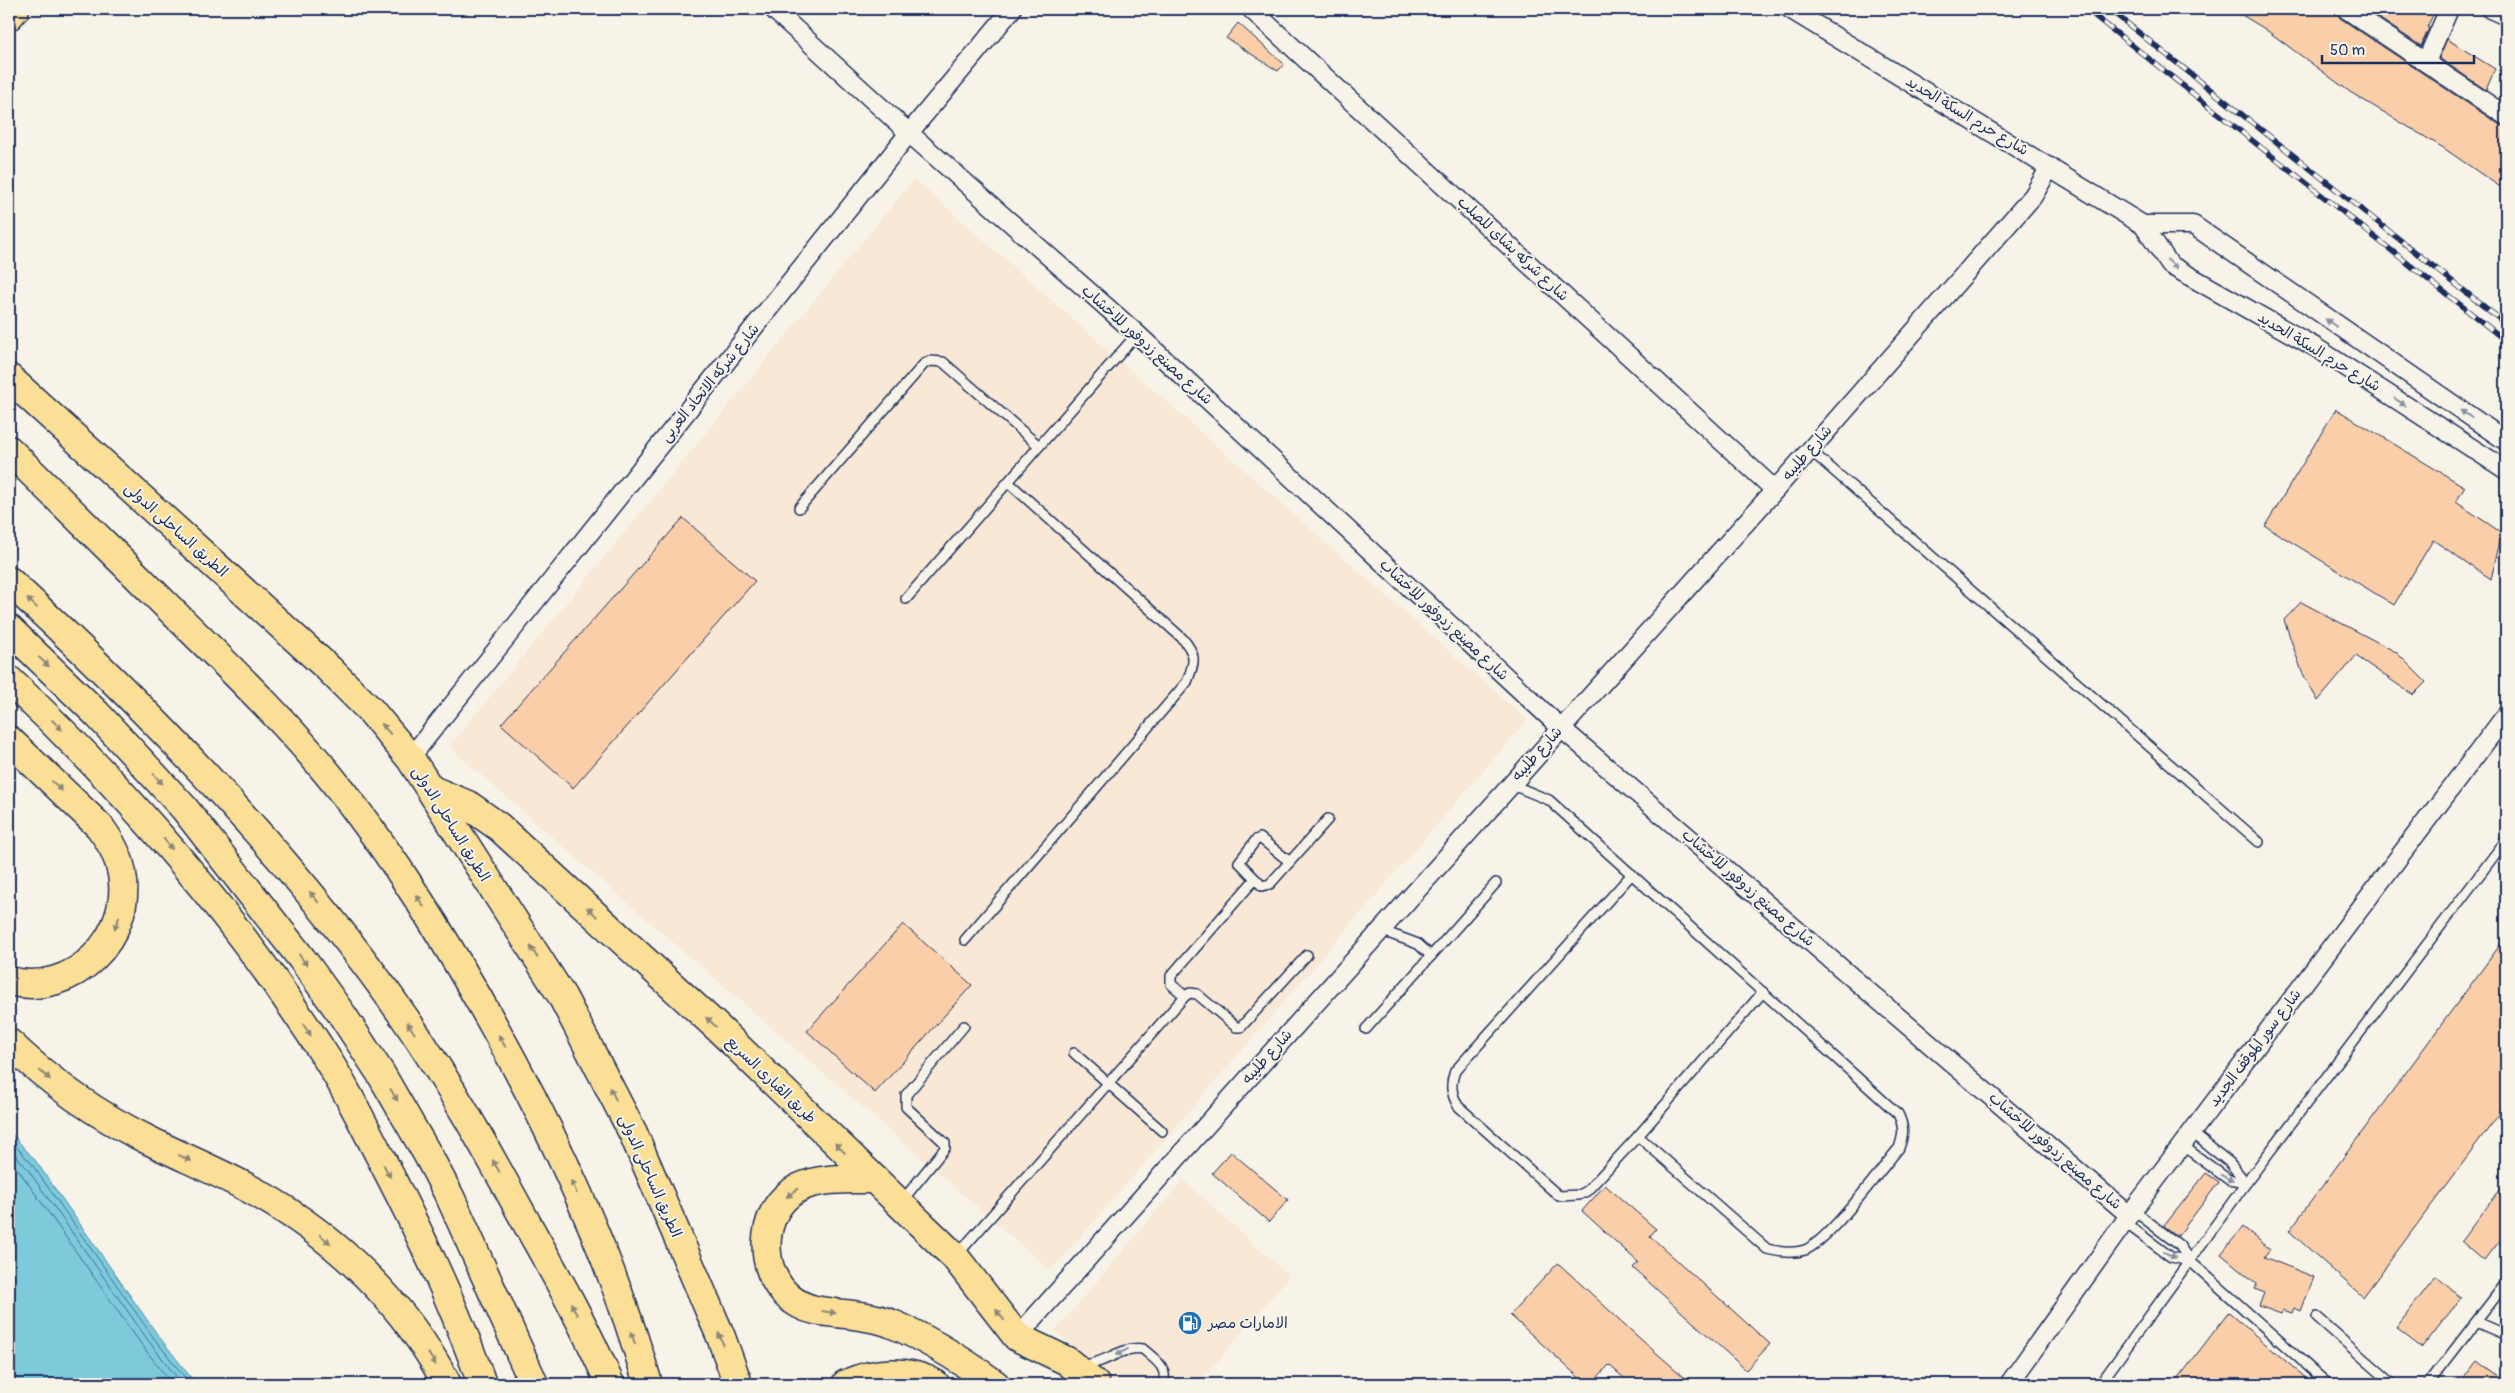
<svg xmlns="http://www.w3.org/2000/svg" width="2515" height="1393" font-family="Pangolin,'Playpen Sans Arabic',sans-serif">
  <rect width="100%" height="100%" fill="#f7f3e8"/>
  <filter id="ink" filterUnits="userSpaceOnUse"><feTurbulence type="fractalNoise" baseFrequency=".02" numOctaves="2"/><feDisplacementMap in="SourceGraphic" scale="10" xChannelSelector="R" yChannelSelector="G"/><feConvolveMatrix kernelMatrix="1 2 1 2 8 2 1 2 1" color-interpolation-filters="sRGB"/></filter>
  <g filter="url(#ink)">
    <g fill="#f8e8d5">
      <path d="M914,179L1527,720L1051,1271L449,747Z"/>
      <path d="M1183,1180L1289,1276L1199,1384H1115L1055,1331Z"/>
    </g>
    <path fill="#7dcadb" stroke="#568ca9" d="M9,1131L35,1160L157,1334L196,1384H9Z"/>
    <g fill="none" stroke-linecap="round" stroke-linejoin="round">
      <g stroke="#426d90" stroke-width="1">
        <path d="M9,1139L31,1163L153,1337L190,1384"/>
        <path d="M9,1148L26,1167L148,1340L182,1384"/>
        <path d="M9,1159L20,1172L141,1344L172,1384"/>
      </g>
    </g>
    <g fill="#f9cea8" stroke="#1b2f5e">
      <path d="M2232,9H2335L2340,18L2500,125L2506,126V191L2442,147L2350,92L2265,29Z"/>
      <path d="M2365,9H2436L2427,27L2429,28L2421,46Z"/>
      <path d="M1238,23L1284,64L1278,71L1226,38Z"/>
      <path d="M2447,39L2495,69L2486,90L2439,58Z"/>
      <path d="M2336,409L2465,487L2456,502L2502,533L2491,579L2433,540L2394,605L2265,526Z"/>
      <path d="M683,518L755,581L573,788L501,724Z"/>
      <path d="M2301,602L2396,652L2426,682L2413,695L2356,656L2318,701L2302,672L2284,620Z"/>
      <path d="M903,924L972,985L875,1093L807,1031Z"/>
      <path d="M2506,937V1105L2363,1297L2289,1231Z"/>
      <path d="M1231,1152L1288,1200L1269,1222L1212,1173Z"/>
      <path d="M2206,1173L2219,1182L2178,1236L2164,1226Z"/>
      <path d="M2506,1182V1233L2484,1261L2461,1241Z"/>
      <path d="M1605,1185L1656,1229L1650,1236L1770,1344L1746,1370L1633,1268L1638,1262L1582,1211Z"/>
      <path d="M2243,1227L2270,1249L2264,1257L2314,1277L2301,1311L2294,1308L2292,1313L2283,1310L2281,1314L2259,1306L2264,1293L2255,1289L2257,1284L2221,1254Z"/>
      <path d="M1558,1263L1636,1335L1692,1384H1631L1609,1365L1591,1384H1586L1510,1315Z"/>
      <path d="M2436,1276L2461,1298L2422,1348L2396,1328Z"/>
      <path d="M2229,1312L2249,1330L2313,1384H2174Z"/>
      <path d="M2477,1361L2506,1383V1384H2459Z"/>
    </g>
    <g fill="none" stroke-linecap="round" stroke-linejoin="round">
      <g stroke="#1b2f5e" stroke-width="12">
        <g id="service">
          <path d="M1810,450L2259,842"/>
          <path d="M799,508L924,364L930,361L943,362L1039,446"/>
          <path d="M906,599L1137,334"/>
          <path d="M1510,784L1549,800L1898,1114C1904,1126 1904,1134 1899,1148C1881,1169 1828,1242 1805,1250C1792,1254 1780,1252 1767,1249L1638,1136"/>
          <path d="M1290,862L1260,838L1256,840L1239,862L1262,886L1270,884L1328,819"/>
          <path d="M1632,874L1455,1071C1450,1085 1451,1093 1458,1106L1559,1196L1579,1195L1587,1191L1638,1136L1763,992"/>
          <path d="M1380,930L1418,944L1431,956"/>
          <path d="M965,940L1187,682C1195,661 1197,655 1182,638L1008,482"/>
          <path d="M1185,996L1171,984V976L1255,879"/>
          <path d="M1366,1029L1496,883"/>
          <path d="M1074,1053L1162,1131"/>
          <path d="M2191,1132L2230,1163L2246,1183"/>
          <path d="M2182,1145L2229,1180L2246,1183"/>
          <path d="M902,1201L945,1148V1143L906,1107V1095L964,1026"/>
          <path d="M2133,1210L2179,1245L2190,1261L2328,1384"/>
          <path d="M2124,1222L2171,1257L2190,1261"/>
          <path d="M957,1255L1185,996L1190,993L1197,994L1236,1027H1241L1307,955"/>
          <path d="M2317,1317L2393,1384"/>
          <path d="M2476,1322L2506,1335"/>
          <path d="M1082,1365C1104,1365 1123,1345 1143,1349C1154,1359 1169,1367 1163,1384"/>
          <path d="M2100,1384L2246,1183L2506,840"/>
          <path d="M2428,1384L2506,1283"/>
        </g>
      </g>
      <g stroke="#1b2f5e" stroke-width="21">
        <g id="minor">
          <path d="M773,9L909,133L1137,334L1561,728L2129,1215"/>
          <path d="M1251,9L1775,490"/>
          <path d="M1790,9L2143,225L2170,265L2315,347L2506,470"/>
          <path d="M2346,9L2506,116"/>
          <path d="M2490,9L2506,16"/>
          <path d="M2426,62L2449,9"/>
          <path d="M2143,225H2193L2506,441"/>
          <path d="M410,758L909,133L1012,9"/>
          <path d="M1017,1337L1775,490L2033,196L2050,167"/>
          <path d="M2009,1384L2133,1210L2506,715"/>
        </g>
      </g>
      <g stroke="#1b2f5e" stroke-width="31">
        <g id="primary">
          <path d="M9,16L15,9"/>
          <path d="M9,740L99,826C110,840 119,855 122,874C133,937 73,998 9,981"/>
          <path d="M9,1043C50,1082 97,1115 148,1140C184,1158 222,1173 257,1193C336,1237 405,1304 447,1384"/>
        </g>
      </g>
      <g stroke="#1b2f5e" stroke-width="31">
        <g id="trunk">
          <path d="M432,790L468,805L499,827L718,1028L955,1257L1017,1337L1067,1361L1095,1384"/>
          <path d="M872,1179C838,1179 793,1175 774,1213C756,1250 771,1300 815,1310C840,1315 866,1314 890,1323C927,1338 963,1361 995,1384"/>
          <path d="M846,1384C872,1372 909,1368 935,1384"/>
        </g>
      </g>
      <g stroke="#1b2f5e" stroke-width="31">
        <g id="motorway">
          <path d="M9,378L329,669L371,711L410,758L562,996L633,1133L721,1337L738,1384"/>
          <path d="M9,450C66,506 124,563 181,620C233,671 286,722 332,779C395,857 447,942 496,1030C558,1142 613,1261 648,1384"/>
          <path d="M9,581C150,711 294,859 404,1017C449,1082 488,1152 526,1222C556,1275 586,1328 610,1384"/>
          <path d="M9,629L97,714L184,808L302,959L343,1016L381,1074L429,1157L451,1199L534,1384"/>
          <path d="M9,680C130,793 239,921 329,1062C349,1094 366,1130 384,1164C421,1235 456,1308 482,1384"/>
        </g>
      </g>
      <use href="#service" stroke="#f7f3e8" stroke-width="9"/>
      <use href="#minor" stroke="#f7f3e8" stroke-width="18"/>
      <use href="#primary" stroke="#fbdf96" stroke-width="28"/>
      <use href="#trunk" stroke="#fbdf96" stroke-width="28"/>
      <use href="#motorway" stroke="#fbdf96" stroke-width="28"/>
      <g stroke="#1b2f5e" stroke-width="5.5">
        <g id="rail">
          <path d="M2086,9L2506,341"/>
          <path d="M2109,9L2506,324"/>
        </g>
      </g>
      <use href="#rail" stroke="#f7f3e8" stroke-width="4" stroke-dasharray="11" stroke-linecap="butt"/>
    </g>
    <defs><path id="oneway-solid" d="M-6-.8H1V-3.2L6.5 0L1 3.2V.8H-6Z" transform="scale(1.25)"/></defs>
    <g fill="#8991a3">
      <use href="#oneway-solid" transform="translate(2172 264) rotate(42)"/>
      <use href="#oneway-solid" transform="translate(2331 323) rotate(-145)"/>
      <use href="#oneway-solid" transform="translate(2400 402) rotate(33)"/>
      <use href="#oneway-solid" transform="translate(2466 414) rotate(-146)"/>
      <use href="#oneway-solid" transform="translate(2227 1178) rotate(27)"/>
      <use href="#oneway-solid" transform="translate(2170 1255) rotate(27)"/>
      <use href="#oneway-solid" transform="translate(1122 1352) rotate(153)"/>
    </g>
    <g fill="#8b877a">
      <use href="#oneway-solid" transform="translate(32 603) rotate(-137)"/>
      <use href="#oneway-solid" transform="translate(44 662) rotate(43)"/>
      <use href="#oneway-solid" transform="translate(57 725) rotate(45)"/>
      <use href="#oneway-solid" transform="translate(386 729) rotate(-131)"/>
      <use href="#oneway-solid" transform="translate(158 779) rotate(48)"/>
      <use href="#oneway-solid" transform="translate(57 786) rotate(44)"/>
      <use href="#oneway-solid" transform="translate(168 844) rotate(51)"/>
      <use href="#oneway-solid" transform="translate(314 897) rotate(-129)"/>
      <use href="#oneway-solid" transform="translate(420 901) rotate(-123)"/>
      <use href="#oneway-solid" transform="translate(592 912) rotate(-137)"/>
      <use href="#oneway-solid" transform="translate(117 923) rotate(110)"/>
      <use href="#oneway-solid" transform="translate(534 952) rotate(-121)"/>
      <use href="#oneway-solid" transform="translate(303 960) rotate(54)"/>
      <use href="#oneway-solid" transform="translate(711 1022) rotate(-137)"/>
      <use href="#oneway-solid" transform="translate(411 1028) rotate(-123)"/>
      <use href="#oneway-solid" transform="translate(307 1030) rotate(56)"/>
      <use href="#oneway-solid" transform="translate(502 1041) rotate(-119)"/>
      <use href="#oneway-solid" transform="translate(45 1075) rotate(40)"/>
      <use href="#oneway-solid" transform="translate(613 1094) rotate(-116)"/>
      <use href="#oneway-solid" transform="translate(394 1095) rotate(59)"/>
      <use href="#oneway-solid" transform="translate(840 1148) rotate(-136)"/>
      <use href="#oneway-solid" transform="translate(185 1158) rotate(25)"/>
      <use href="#oneway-solid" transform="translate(496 1166) rotate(-119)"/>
      <use href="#oneway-solid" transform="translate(387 1171) rotate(62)"/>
      <use href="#oneway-solid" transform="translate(574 1187) rotate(-114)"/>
      <use href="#oneway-solid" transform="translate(792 1193) rotate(143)"/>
      <use href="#oneway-solid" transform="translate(325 1239) rotate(40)"/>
      <use href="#oneway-solid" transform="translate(574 1309) rotate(-116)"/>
      <use href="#oneway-solid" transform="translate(829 1312) rotate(8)"/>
      <use href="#oneway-solid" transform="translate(1000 1315) rotate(-128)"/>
      <use href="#oneway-solid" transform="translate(633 1338) rotate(-109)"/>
      <use href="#oneway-solid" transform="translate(721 1339) rotate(-112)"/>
      <use href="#oneway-solid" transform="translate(432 1359) rotate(58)"/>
    </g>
  </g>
  <defs>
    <g id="fuel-disc" transform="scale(1.25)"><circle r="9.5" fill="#1f6fb2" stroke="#f7f3e8"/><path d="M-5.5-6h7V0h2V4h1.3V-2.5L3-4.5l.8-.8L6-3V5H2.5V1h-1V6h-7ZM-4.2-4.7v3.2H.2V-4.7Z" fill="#fff"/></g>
  </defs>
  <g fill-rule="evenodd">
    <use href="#fuel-disc" x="1190" y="1323"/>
  </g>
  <g text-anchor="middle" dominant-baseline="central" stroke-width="4" stroke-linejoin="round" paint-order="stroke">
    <g font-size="15" fill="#1b2f5e" stroke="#f7f3e8">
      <text transform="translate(1967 116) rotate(31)">شارع حرم السكة الحديد</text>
      <text transform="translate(1513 249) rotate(43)">شارع شركه بشاى للصلب</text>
      <text transform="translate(1147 345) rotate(42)">شارع مصنع زدوفور للاخشاب</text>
      <text transform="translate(2319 352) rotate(31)">شارع حرم السكة الحديد</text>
      <text transform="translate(710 383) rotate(-51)">شارع شركه الاتحاد العربى</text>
      <text transform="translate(1807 453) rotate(-49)">شارع طليبه</text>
      <text transform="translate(176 530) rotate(42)">الطريق الساحلى الدولى</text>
      <text transform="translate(1444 620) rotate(43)">شارع مصنع زدوفور للاخشاب</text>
      <text transform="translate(1537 754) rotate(-48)">شارع طليبه</text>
      <text transform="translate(451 824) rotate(58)">الطريق الساحلى الدولى</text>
      <text transform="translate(1748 888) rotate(41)">شارع مصنع زدوفور للاخشاب</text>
      <text transform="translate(2255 1048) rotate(-53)">شارع سور الموقف الجديد</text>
      <text transform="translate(1267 1057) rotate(-48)">شارع طليبه</text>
      <text transform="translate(771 1080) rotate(44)">طريق القبارى السريع</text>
      <text transform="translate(2055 1151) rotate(41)">شارع مصنع زدوفور للاخشاب</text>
      <text transform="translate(650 1176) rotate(66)">الطريق الساحلى الدولى</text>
    </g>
    <g font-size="15" fill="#1b2f5e" stroke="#f7f3e8" text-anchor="start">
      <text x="1208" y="1323">الامارات مصر</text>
    </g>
  </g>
  <rect width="2515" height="1393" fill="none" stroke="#f7f3e8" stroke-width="30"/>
  <rect x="15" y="15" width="2485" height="1363" fill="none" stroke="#1b2f5e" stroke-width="2" filter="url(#ink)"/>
  <path d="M2322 55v8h152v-8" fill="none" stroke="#1b2f5e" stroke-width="2.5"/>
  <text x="2330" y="55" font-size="15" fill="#1b2f5e" stroke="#f7f3e8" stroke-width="4" paint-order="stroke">50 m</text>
</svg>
